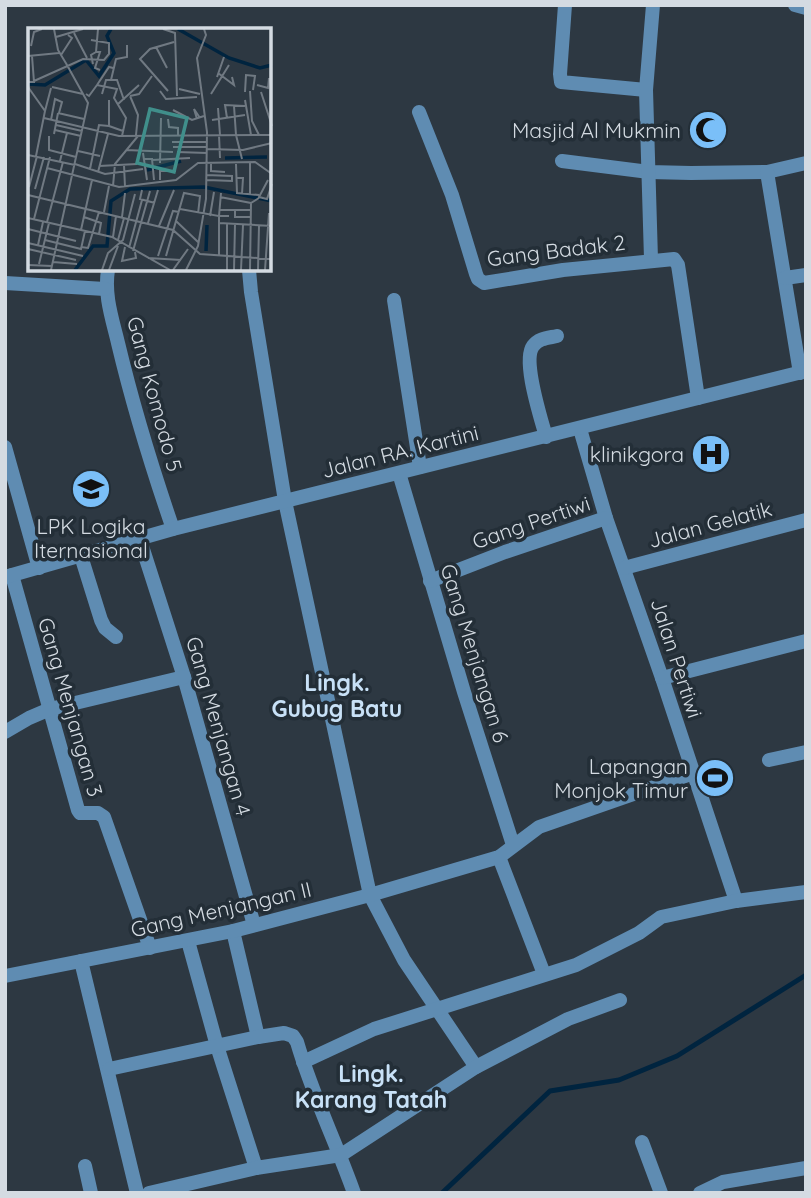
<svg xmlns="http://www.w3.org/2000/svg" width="811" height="1198" font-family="Quicksand,sans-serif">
  <rect width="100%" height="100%" fill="#2d3842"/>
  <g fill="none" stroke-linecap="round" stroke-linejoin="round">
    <path stroke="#00243f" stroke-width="5" d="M442,1193L550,1091L619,1080L677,1056L806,975"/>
    <g stroke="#5f8cb2" stroke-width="14">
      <path d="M565,5L560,74L561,82L646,90"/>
      <path d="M795,5L806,8"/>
      <path d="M419,112L452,195L476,274L478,279L484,283L563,270L674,259L678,265L698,398"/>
      <path d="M562,161L649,172L691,173L767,172L806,163"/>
      <path d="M767,172L800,373"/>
      <path d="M651,259L646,90L653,5"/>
      <path d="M108,270C104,295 112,318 118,343C133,406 152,468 173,529"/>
      <path d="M249,270L251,292L285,501L370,895L404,960L476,1067"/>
      <path d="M785,278L806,275"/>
      <path d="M5,283L105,289"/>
      <path d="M394,300L420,467"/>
      <path d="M580,429L606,518L662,678L736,901"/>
      <path d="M546,437C541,418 522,361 533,346C539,338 548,338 557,336"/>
      <path d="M5,447L39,568"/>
      <path d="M399,473L464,692L513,845"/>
      <path d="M140,540L184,677L254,925"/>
      <path d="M81,556L101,620L105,628L116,637"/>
      <path d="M624,568L806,520"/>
      <path d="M12,575L78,810L80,813H98L104,817L150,948"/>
      <path d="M430,581L505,552L606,518"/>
      <path d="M662,678L806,641"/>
      <path d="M5,732L29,718L50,709L184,677"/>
      <path d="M769,760L806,752"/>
      <path d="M499,857L544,974"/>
      <path d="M233,931L258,1037"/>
      <path d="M188,941L217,1046L256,1168"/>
      <path d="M81,961L137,1193"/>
      <path d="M5,976L233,931L370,895L499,857L539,827L694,773"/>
      <path d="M303,1062L374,1029L576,965L639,933L661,917L736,901L806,892"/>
      <path d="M109,1069L258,1037L284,1033L293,1036L297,1042C312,1094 336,1142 354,1193"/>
      <path d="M642,1142L661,1193"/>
      <path d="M85,1166L91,1193"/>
      <path d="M149,1193L256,1168L341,1155L476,1067L568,1019L620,1000"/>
      <path d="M700,1193L723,1182L806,1168"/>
    </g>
    <path stroke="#5f8cb2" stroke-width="14" d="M5,577L173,529L806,371"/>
  </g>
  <defs>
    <g id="mosque-disc" transform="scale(2.0125)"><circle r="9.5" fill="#7abff8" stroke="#232e37"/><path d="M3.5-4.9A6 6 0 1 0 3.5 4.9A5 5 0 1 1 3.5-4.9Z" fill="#111"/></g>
    <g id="hospital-disc" transform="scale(2.0125)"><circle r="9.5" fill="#7abff8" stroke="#232e37"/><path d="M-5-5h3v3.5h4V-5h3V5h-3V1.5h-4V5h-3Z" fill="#111"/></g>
    <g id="school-disc" transform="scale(2.0125)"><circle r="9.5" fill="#7abff8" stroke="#232e37"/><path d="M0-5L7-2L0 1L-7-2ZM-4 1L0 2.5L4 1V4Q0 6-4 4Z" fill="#111"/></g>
    <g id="stadium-disc" transform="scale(2.0125)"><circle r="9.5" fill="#7abff8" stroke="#232e37"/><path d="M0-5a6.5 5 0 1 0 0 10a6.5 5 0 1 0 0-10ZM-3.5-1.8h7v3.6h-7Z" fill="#111"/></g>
  </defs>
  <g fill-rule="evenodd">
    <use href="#mosque-disc" x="708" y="130"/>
    <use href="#hospital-disc" x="711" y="454"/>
    <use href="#school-disc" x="91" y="489"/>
    <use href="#stadium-disc" x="715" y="778"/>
  </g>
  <g text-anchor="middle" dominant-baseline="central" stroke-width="7" stroke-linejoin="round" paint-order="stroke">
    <g font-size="21" fill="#d4dbe2" stroke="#232e37" text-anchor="end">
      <text x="681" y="130">Masjid Al Mukmin</text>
      <text x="684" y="454">klinikgora</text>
      <text x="91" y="526" text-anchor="middle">LPK Logika<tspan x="91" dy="24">Iternasional</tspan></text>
      <text x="688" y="766">Lapangan<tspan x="688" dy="24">Monjok Timur</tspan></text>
    </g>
    <g font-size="21" fill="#d4dbe2" stroke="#232e37">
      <text transform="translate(556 250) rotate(-7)">Gang Badak 2</text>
      <text transform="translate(155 394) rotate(75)">Gang Komodo 5</text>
      <text transform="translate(400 451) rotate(-14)">Jalan RA. Kartini</text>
      <text transform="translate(531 522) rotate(-19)">Gang Pertiwi</text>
      <text transform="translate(710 524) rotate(-15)">Jalan Gelatik</text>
      <text transform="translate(475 653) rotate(73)">Gang Menjangan 6</text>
      <text transform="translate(677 658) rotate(72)">Jalan Pertiwi</text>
      <text transform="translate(71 707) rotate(74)">Gang Menjangan 3</text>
      <text transform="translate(219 726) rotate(74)">Gang Menjangan 4</text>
      <text transform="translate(221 909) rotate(-13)">Gang Menjangan II</text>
    </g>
    <g font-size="23" font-weight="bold" fill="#c8e1f7" stroke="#232e37">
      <text x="337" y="682">Lingk.<tspan x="337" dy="26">Gubug Batu</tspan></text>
      <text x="371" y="1073">Lingk.<tspan x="371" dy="26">Karang Tatah</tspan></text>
    </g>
  </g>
  <g transform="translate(28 28)">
    <rect width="243" height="243" fill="#2d3842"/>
    <path fill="none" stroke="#00243f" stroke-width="3.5" d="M150,1L201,30L232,40L244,37M0,56L17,57L58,32L71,48L86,25L79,8L83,1M197,130L239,129M119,142L153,133M178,223L179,197M47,242L65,218H79L83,173L102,161L176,159L244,173"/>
    <path fill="none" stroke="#707982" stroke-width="2" d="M26,1L30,22L39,37M135,1L147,5L149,68M46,5L59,30M28,9L55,1M3,18L6,4L14,1M128,19L139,40M68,24H72L67,40L72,42M33,27L44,10L40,7M0,28L31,25M65,36L63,27L68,24L70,1M190,45L206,57L204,49M189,49L196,29M83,52L88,31L99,29V17M6,53L55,31L76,32L81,26V15L63,12M0,54H6L4,28M69,57L81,39L85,40M229,57L240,60L241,50M0,59L17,83L8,128M24,59L55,66M151,61L172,66M132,63L138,71L169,69M140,63L112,31L122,21L146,14M222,63L224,93L231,107M217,64L218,47L227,48L225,62M233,64L244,98M58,66L61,68L69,57L89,61L86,70L98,90L94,108M74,66L78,52H89L96,72M183,66L201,37M102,68L110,87L108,107M102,68L111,66L124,48M81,72V98L95,103M217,72L223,107M90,76L111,57M206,78L208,107M190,80L192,107M145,82L164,92L176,88M17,83L23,60M30,85L56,91M16,90L91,108L244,107M199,90L197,77L217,78M140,91L141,99L150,100V107M169,91L166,81L172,90M23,92L27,71L34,74L31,85M184,92L217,87M28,97L54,103M27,102L53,108M26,106L30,85M191,107L192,130M208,107L214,131M21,108V122L48,129M144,114H179M145,119H179M179,121L215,122L244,115M98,122L145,124M50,123L72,128M149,124L179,125M115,125L119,152M0,127L47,137M115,131H124L126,152M124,132L162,130M32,133L39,105M132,135L133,90M183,135V143L197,144M47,136L77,146L115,141M208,136L209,165L231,167M96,137L97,159M71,138L109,136M19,140L91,159L148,152L170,135L227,134L244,146M62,141L71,97L81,98M70,144L80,106M178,147L204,148V153M209,150H215L214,166M132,152V143H148M179,152L205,153M240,152L231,169L239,171L244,156M85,158L87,136L110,108M1,159L9,128M7,161L16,129M114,162L112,171L127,175M193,165L191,188H201M0,167L145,202L172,226L244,231M222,167V134M192,169L223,175M152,181L191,188V227M192,182H223M207,182V189H222M76,184L81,158M182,188L186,164M56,189L73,195L71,206M94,189L97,165M0,190L84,209L142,242M6,191L22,129M148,193L170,214M19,194L35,134M120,195L130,162M191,195L244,198M131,198L146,162M0,201L48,213M53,202L64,152M85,209L88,188M17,212L53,221L57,203M90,212L96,190M0,215L55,228M10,217L15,194M53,219L60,220L71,184M97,219L94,233L108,230L107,224M101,220L114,172M0,221L48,232M105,223L122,163M130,228L145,183L151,184M138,228L156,165L172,168L170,186M120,230L153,232M25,234L49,236M11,236L21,195M0,237L24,238M23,242L60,75L39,37M74,242L80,225L95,212L107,166M81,242L90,218M145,242L160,221M158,242L170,218L178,171L179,104L169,30L178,7L176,1M199,242V196M206,242L207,196M213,242L215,197M222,242L223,175L231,170M230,242L231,198M237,242L241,185"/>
    <path fill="#408f8b" fill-opacity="0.15" stroke="#408f8b" stroke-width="3.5" d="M122,81L159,90L146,144L109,135Z"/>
    <rect width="243" height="243" fill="none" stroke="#d4dbe2" stroke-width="3.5"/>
  </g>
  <rect width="811" height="1198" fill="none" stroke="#d4dbe2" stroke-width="14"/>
</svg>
